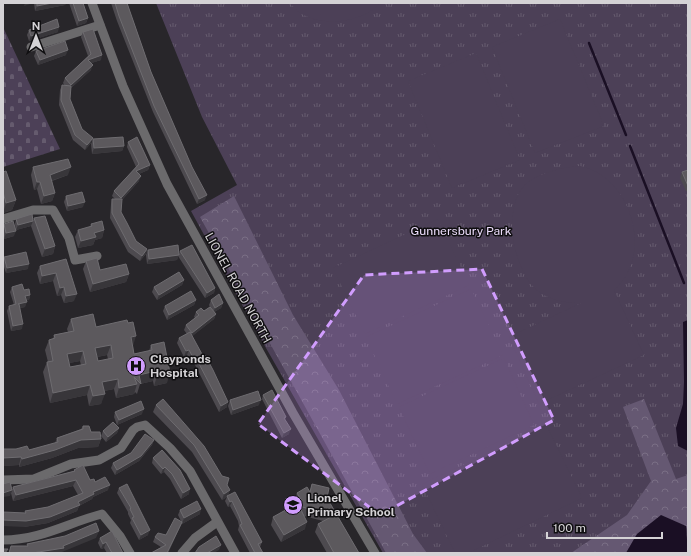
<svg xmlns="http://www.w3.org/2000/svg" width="691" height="556" font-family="'Public Sans',sans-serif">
  <defs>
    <pattern id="grass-tufts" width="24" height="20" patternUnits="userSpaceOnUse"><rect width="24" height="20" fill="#4c4057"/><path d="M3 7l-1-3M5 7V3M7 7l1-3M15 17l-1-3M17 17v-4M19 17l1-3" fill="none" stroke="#655b6e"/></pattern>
    <pattern id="forest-crowns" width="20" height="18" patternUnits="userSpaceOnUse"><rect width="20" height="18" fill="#655872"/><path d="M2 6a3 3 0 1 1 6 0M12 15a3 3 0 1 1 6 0" fill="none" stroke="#7a6f85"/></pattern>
    <pattern id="cemetery-stones" width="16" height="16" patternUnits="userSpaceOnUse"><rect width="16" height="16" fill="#4c4057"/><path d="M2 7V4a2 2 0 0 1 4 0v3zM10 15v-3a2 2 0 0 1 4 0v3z" fill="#655b6e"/></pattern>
  </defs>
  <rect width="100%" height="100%" fill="#28262a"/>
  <path fill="url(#grass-tufts)" d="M156,3H688V553H383L266,348L191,211L237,185L202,117Z"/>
  <g fill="url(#forest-crowns)">
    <path d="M234,196L293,315L339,390L413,534L427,553H386L200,217Z"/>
    <path d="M644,399L676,479L688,475V532L686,526L637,534L626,553H571L627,515L651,481L623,407Z"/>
  </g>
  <path fill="url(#cemetery-stones)" d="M3,27L60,149L3,167Z"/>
  <g fill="#4c4057">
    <path d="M290,3H380C364,22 326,27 304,15C298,13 294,7 290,3Z"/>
    <path d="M560,19L604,126L535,153L492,47Z"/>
    <path d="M476,53L520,160L452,188L408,81Z"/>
    <path d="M580,166C631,176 655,255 614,290L644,355L539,404L509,337L581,303C566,303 551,301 538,291C513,271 500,205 528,182C542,172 564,167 580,166Z"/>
    <path d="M438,219L469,285L365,334L333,268Z"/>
    <path d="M471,289L503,355L397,404L366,337Z"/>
    <path d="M504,358L534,425L430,474L399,407Z"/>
    <path d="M547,426L582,498L468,553H455L422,484Z"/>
  </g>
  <g fill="#1a0f24">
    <path d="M688,320V451L678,446L676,428L683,404L684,382L683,322Z"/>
    <path d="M661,515L686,526L688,553H626L637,534Z"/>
  </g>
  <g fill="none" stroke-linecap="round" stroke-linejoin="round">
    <g stroke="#1a0f24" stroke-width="2.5">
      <path d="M589,43L626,135"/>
      <path d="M630,146L684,283"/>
    </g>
    <g stroke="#6b6a6c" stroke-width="9">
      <path d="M92,3L123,86L167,184L293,413L375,553"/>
      <path d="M31,47L100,25"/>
      <path d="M3,219L33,210H53L69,238L75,260L97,256"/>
      <path d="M3,480L34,479L71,464L99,460L121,448L133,430L137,427L145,425L170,448L190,471L235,553"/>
      <path d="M3,540C41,540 67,523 102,514L120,536L130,553"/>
      <path d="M182,553L195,538L217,522"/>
    </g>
  </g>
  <g fill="#4d4a4f" fill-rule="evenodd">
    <path d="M34,3H66L65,5L35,11Z"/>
    <path d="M69,3H83L88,18L86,23L77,26Z"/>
    <path d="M111,3H127L151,72L205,200L197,204L153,112L117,21Z"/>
    <path d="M29,30L58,32L29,41L27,35Z"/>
    <path d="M83,32L101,60L91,63V70L71,88L70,99L82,129L91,143L85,150L73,140L59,105L60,90L62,85L65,86L63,83L65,78L88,56L81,37Z"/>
    <path d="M36,51L66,55L38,65L34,56Z"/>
    <path d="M93,139L124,146L122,151L92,154L91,144Z"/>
    <path d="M128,142L150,165L148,170L139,174V181L122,200L121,212L136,241L147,249L146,254L140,261L128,252L110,218L111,204L112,199H115L112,196L114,191L136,167L127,147Z"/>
    <path d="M33,167L68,175L52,181L55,193L52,201L41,204L37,189L34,190L31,175Z"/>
    <path d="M688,170V191H686L680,178L682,172Z"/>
    <path d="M3,172L16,200L12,210L3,213Z"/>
    <path d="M66,196L83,207L67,211L64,202Z"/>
    <path d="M34,218L55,246L53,254L42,257L31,226L16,230L15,224L16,219L33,221Z"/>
    <path d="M4,224L14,236L4,239L3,233V225Z"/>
    <path d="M91,224L104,230L102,238L95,240L93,245L78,248L75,237L78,230L90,227Z"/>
    <path d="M148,250L179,254L180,251L215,288L214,293L205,298L178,256L177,260L147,264L146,255Z"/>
    <path d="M4,257L28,269L6,273L3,264V261Z"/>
    <path d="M66,259L74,301L64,303L61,295L57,296L53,281L40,284L37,273L40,266Z"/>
    <path d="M86,261L100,270L129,274L126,282L90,292L83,269Z"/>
    <path d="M184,280L182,285L157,300L152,292L154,287Z"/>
    <path d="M12,287L24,290L30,295L29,300H26L25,307L20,308L22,329L11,331L7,311L9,306L14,305L10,292Z"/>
    <path d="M196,300L194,305L167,320L163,311L165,306Z"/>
    <path d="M211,300L223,303L221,308L214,312L216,314L214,319L192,336L227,407L219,412L194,363L192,364L187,355L184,357L177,343L179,338L187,334L184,330L186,325L195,318L194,317L196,312L204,311L210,307L209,305Z"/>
    <path d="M71,319L96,327L133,346L134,354L149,351L151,345L167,383L154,386L153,381L140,384L137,394L135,392L134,394L116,398L114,389L104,391L101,404L89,406L87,395L50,403L43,372L47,362H48L45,350L49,340L53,339L54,335L68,332L67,329ZM107,355L108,359L98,361L97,357ZM80,361L81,365L70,367L69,363Z"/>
    <path d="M263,395L286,417L285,420L289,434L282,438L262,399Z"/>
    <path d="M163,399L227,485L228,496L262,542L260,547L263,553H250L238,530L239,526L238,521L230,506L228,507L225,501L227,497L222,500L192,452L153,412L156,405Z"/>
    <path d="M230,400L259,405L231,415L228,406Z"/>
    <path d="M115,412L142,414L117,425L114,417Z"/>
    <path d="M83,426L101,439L98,447L78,448L52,458L19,467V465L3,466V449L29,450L55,443L57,438L81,429Z"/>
    <path d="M119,428L117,433L106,442L101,436L103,431Z"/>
    <path d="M154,440L152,445L139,461L115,475L111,468L113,463Z"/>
    <path d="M162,450L189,494L181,499L170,479L164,472L161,474L152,463L153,458Z"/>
    <path d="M74,470L90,480L95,482L108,490L93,497L92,499L79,506L77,511L48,523L24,527L25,511L48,507L78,495L73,486L13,501L11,493L10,496L13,487L74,471Z"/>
    <path d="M312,484L327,498L359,553H327L315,532L318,524L323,521L304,516L305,529L281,542L271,525L273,517L297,504L295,500L297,493L310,491Z"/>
    <path d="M119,488L148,535L139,540L130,523L131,520L128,514V512L117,493Z"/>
    <path d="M180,510L200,514L182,524V523L168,553H151L161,547L153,542L155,537L166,535L181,521L178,515Z"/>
    <path d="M100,538L123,553H107L104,548L101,549L98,543Z"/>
  </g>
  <g fill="#38363a">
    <path d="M25,3H33L24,6Z"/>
    <path d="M52,3H66L65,5L35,11L37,6Z"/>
    <path d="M88,18L86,23L77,26L79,21Z"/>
    <path d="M59,27L58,32L29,41L31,36Z"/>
    <path d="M68,50L66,55L38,65L40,60Z"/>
    <path d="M102,55L101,60L86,65L88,60Z"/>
    <path d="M93,65L91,70L69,90L71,85Z"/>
    <path d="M93,138L91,143L85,150L87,145Z"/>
    <path d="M124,146L122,151L92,154L94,148Z"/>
    <path d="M150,165L148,170L134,176L136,171Z"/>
    <path d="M71,167L68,175L47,182L50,175Z"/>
    <path d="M141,176L139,181L119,203L121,198Z"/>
    <path d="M37,182H40L37,189L34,190Z"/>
    <path d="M55,193L52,201L41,204L44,196Z"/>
    <path d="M207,195L205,200L197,204L199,199Z"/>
    <path d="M16,200L12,210L3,213L6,203Z"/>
    <path d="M85,202L83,207L67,211L68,206Z"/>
    <path d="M33,221L31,226L16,230L18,225Z"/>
    <path d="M104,230L102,238L95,240L93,245L78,248L81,241L94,233Z"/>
    <path d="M16,231L14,236L4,239L6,233Z"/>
    <path d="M55,246L53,254L42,257L45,249Z"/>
    <path d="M147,249L146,254L140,261L142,256Z"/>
    <path d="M179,255L177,260L147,264L149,259Z"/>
    <path d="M29,264L28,269L6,273L7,268Z"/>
    <path d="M56,273L53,281L40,284L42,276Z"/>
    <path d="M129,274L126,282L90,292L93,284Z"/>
    <path d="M184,280L182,285L157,300L159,295Z"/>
    <path d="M64,287L61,295L57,296L60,288Z"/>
    <path d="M215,288L214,293L205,298L207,293Z"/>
    <path d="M77,294L74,301L64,303L66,296Z"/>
    <path d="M30,295L29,300L24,301L25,296Z"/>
    <path d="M196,300L194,305L167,320L169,315Z"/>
    <path d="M27,302L25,307L16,309L18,304Z"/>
    <path d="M223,303L221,308L213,313L215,308Z"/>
    <path d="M216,314L214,319L190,338L192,333Z"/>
    <path d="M23,324L22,329L11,331L13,326Z"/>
    <path d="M136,336L133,346L131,337Z"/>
    <path d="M111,345L107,355L92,358L95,348Z"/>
    <path d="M189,350L187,355L184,357L186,351Z"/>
    <path d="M83,351L80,361L64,364L67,354Z"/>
    <path d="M196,358L194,363L192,364L194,359Z"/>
    <path d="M156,371L153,381L140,384L139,375Z"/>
    <path d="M170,373L167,383L154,386L157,376Z"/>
    <path d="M118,379L114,389L99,392L102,382Z"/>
    <path d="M137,384L134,394L116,398L119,388Z"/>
    <path d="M90,385L87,395L50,403L53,393Z"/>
    <path d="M105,394L101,404L89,406L93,396Z"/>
    <path d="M261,400L259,405L231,415L233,410Z"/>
    <path d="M228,402L227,407L219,412L221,406Z"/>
    <path d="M144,409L142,414L117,425L119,420Z"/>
    <path d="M119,428L117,433L106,442L108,437Z"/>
    <path d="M291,429L289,434L282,438L284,433Z"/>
    <path d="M101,439L98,447L78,448L52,458L19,467L22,459L81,440Z"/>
    <path d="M154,440L152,445L139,461L115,475L117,470Z"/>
    <path d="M21,457L19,465L3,466V458Z"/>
    <path d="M165,467L164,472L161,474L163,469Z"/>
    <path d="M76,480L73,486L13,501L16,495Z"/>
    <path d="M110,485L108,490L93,497L92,499L79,506L77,511L48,523L24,527L3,526V520L78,502L93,492Z"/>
    <path d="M190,489L189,494L181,499L183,493Z"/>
    <path d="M12,490L10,496L3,497V493Z"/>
    <path d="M230,490L228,497L222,500L224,494Z"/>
    <path d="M232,501L230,506L228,507L230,502Z"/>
    <path d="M201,509L200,514L182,524L184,518Z"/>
    <path d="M182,522L168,553H167Z"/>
    <path d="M307,522L305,529L281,542L284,535Z"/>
    <path d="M150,530L148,535L139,540L141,535Z"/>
    <path d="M99,531L96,538L62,552V553H32L63,546Z"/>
    <path d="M106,542L104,548L101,549L103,544Z"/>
    <path d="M221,545L219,550L214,553H207Z"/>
  </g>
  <g fill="#5c595d" stroke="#6e6c70" fill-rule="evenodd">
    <path d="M37,3H52L37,6Z"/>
    <path d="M73,3H83L88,18L79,21Z"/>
    <path d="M115,3H127L151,72L192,167L207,195L199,199L154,106L119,16Z"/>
    <path d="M57,19L59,27L31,36L29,30Z"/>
    <path d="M93,29L102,55L88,60L93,65L71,85L65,78L91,54L83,32Z"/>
    <path d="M65,41L68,50L40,60L36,51Z"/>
    <path d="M62,85L71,86L70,99L82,129L93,138L87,145L75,135L61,100Z"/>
    <path d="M123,137L124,146L94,148L93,139Z"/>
    <path d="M137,137L150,165L136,171L141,176L121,198L114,191L139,164L128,142Z"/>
    <path d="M68,159L71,167L50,175L55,193L44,196L40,182H37L33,167Z"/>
    <path d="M688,170V186L682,172Z"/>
    <path d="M6,171L16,200L6,203L3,192V172Z"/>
    <path d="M82,192L85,202L68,206L66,196Z"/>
    <path d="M112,199H122L121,212L127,223L136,241L147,249L142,256L130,247L112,213Z"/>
    <path d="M32,214L33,221L18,225L16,219Z"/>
    <path d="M45,216L55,246L45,249L34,218Z"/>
    <path d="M13,221L16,231L6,233L4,224Z"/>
    <path d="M102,221L104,230L94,233L96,237L81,241L78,230L92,226L91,224Z"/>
    <path d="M178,245L179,255L149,259L148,250Z"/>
    <path d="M192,245L215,288L207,293L180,251Z"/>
    <path d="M26,252L29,264L7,268L4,257Z"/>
    <path d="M97,258L100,270L126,264L129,274L93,284L86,261Z"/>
    <path d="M66,259L77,294L66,296L64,287L60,288L56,273L42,276L40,266Z"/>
    <path d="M179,272L184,280L159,295L154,287Z"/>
    <path d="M22,284L24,290L29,289L30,295L25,296L27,302L18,304H19L23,324L13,326L9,306L16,304L12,287Z"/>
    <path d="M191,291L196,300L169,315L165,306Z"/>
    <path d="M219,294L223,303L215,308L211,300Z"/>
    <path d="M210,307L216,314L192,333L186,325L199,315L196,312L201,308L204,311Z"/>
    <path d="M93,314L96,327L127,320L128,323L133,322L136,336L131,337L134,354L152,350L151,345L164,342L170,373L157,376L156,371L139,375L141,384L134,377L137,384L119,388L118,379L102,382L105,394L93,396L90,385L53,393L47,362L53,361L49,340L55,338L54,335L74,331L71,319ZM111,345L113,358L98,361L95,348ZM83,351L86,364L70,367L67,354Z"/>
    <path d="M190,332L203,356L205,355L213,370L228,402L221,406L196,358L194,359L189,350L186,351L179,338Z"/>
    <path d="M272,390L286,417L284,418L291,429L284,433L263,395Z"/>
    <path d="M258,391L261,400L233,410L230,400Z"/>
    <path d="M163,399L204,446L222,476L229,478L227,485L230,490L224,494L194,445L156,405Z"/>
    <path d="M141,401L144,409L119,420L115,412Z"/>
    <path d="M113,422L119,428L108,437L103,431Z"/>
    <path d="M83,426H89L91,432H100L101,439L81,440L55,450L22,459L21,457L3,458V449H16L27,446L29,450L58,442L57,438L83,429Z"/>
    <path d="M145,434L154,440L141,456L117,470L113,463L131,453Z"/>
    <path d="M162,450L180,470L190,489L183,493L172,474L165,467L163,469L153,458Z"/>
    <path d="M83,465L90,480L94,479L95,482L105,477L110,485L93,492L94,494L78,502L80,505L50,517L26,521L3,520V512L26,513L25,511L48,507L83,493L76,480L16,495L13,487L75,471L74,470Z"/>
    <path d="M10,482L12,490L3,493V484Z"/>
    <path d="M127,484L150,530L141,535L132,518L134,517L130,509L131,508L119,488Z"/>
    <path d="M312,484L329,488L327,498L359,553H334L318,524L333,516L299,506L307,522L284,535L273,517L302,501L297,493L307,487L310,492Z"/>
    <path d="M235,492L262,542L258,544L263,553H255L240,525L242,524L239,516L232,501L230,502L227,496Z"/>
    <path d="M197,501L201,509L184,518L180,510Z"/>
    <path d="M175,518L182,522L167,553H151L166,545L155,537L158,533L166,535Z"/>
    <path d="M96,523L99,531L63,546L64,548L32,553H9L11,546H28L27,544L65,536Z"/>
    <path d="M112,531L123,553H112L106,542L103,544L100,538Z"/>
    <path d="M216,536L221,545L207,553H195L199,547Z"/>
    <path d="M3,549H8L5,553H3Z"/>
  </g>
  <path fill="#d19dfe" fill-opacity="0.2" stroke="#d19dfe" stroke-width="3" stroke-dasharray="8 5" stroke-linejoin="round" d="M482,269L554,420L380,515L258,424L364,275Z"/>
  <defs>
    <g id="hospital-disc" transform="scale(1)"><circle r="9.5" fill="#d19dfe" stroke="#100f11"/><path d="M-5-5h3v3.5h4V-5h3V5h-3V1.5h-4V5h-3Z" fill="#111"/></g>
    <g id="school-disc" transform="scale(1)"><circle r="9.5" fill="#d19dfe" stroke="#100f11"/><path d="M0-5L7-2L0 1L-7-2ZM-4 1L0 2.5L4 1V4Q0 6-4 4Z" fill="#111"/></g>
  </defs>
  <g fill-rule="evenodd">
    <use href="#hospital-disc" x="136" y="366"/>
    <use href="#school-disc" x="293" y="505"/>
  </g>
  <g text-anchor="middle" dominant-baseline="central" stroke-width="3" stroke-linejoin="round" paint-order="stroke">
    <g font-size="12" fill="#edddfc" stroke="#100f11">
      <text x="461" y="231">Gunnersbury Park</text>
    </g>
    <g font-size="12" fill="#d4d2d5" stroke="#100f11">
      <text transform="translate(238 288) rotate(61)">LIONEL ROAD NORTH</text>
    </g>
    <g font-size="12" font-weight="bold" fill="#d4d2d5" stroke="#100f11" text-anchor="start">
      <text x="150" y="359">Clayponds<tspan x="150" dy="14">Hospital</tspan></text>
      <text x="307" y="498">Lionel<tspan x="307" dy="14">Primary School</tspan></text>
    </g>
  </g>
  <rect width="691" height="556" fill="none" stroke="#d4d2d5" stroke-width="8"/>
  <g transform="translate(36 36)" stroke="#100f11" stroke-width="3" paint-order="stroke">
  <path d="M0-3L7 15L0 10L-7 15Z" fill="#d4d2d5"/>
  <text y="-6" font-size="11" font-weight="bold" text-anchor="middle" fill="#d4d2d5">N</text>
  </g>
  <path d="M547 532v6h115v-6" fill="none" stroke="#d4d2d5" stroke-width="2"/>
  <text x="553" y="532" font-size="12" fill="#d4d2d5" stroke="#100f11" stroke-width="3" paint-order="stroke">100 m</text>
</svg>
